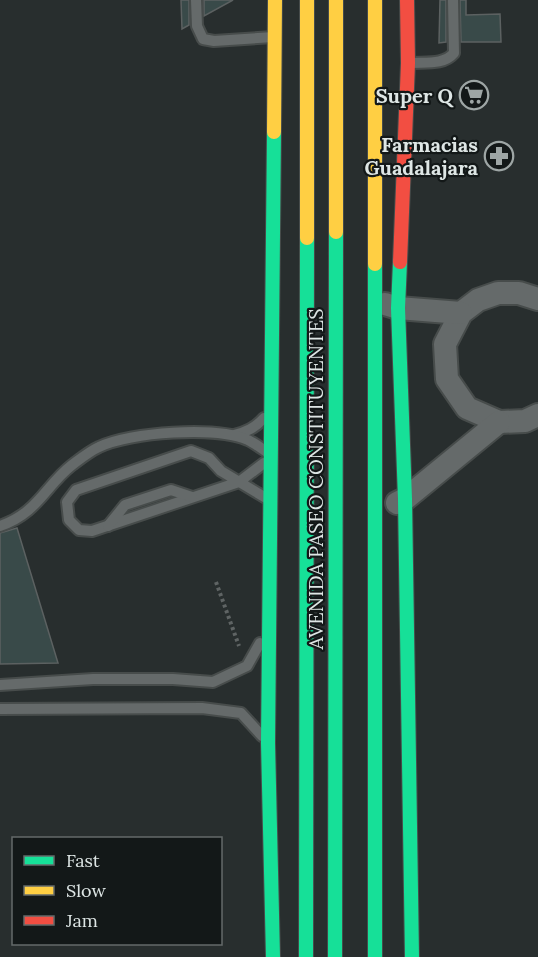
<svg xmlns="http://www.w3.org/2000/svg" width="538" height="957" font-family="Lora,serif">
  <rect width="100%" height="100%" fill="#282e2e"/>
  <g fill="#394a49" stroke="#5c6161" stroke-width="1.5">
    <path d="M181,0H189V25L182,29Z"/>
    <path d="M204,0H233L204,16Z"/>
    <path d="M440,0H446V42L439,43Z"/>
    <path d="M460,0H466V15L500,14L501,42H461Z"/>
    <path d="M17,528L58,663L0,664V533Z"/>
  </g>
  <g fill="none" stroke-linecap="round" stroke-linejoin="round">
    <g stroke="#474c4b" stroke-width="14">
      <g id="lane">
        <path d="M196,0L197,26L203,39L214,41L273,37"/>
        <path d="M411,63C426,62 444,65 454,53L453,0"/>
        <path d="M234,435C246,432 255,428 264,418"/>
        <path d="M264,463L239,482L92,531L79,530L69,520L67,502L76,490L191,451L209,458L221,471L266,498"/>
        <path d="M0,526C38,513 45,486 72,465C80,459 90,451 99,447C130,432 216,426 248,440C254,443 261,448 267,452"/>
        <path d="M108,526L125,505L171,490L192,497"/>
        <path d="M0,685L93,679H173L213,682L247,666L260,643"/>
        <path d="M0,709L202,708L241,713L262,736"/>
      </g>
    </g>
    <g stroke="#474c4b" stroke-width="26">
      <g id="street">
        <path d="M538,299L519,293H498L478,300L461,313L445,344L447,379L467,408L499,422L525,421L538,415"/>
        <path d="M385,304L398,308L461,313"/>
        <path d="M397,503L405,499L499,422"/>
      </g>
    </g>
    <g stroke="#474c4b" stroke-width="16">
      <g id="fast">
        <path d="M400,262L398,308L405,499L412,957"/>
        <path d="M375,264V957"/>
        <path d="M273,957L268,743L274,132"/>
        <path d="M306,957L307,238"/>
        <path d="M335,957L336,232"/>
      </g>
    </g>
    <g stroke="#474c4b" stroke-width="16">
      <g id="slow">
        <path d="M375,0V264"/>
        <path d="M274,132L275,0"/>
        <path d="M336,232V0"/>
        <path d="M307,238V0"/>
      </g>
    </g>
    <g stroke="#474c4b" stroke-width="16">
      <path id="jam" d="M400,262L408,63L407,0"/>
    </g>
    <path stroke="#5f6464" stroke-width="4" stroke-dasharray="3 3" stroke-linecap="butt" d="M216,582L239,646"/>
    <use href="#lane" stroke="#656a6a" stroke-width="10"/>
    <use href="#street" stroke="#656a6a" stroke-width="22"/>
    <use href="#fast" stroke="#16e098" stroke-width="14"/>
    <use href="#slow" stroke="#ffcf43" stroke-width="14"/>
    <use href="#jam" stroke="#f24e42" stroke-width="14"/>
  </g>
  <defs>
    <g id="supermarket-ring" transform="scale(1.5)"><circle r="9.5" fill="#131818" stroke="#9ea6a5" stroke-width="1.5"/><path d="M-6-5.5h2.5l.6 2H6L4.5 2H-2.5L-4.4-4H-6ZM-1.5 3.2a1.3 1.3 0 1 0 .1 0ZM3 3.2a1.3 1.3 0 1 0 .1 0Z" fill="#9ea6a5"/></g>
    <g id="pharmacy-ring" transform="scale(1.5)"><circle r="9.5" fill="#131818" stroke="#9ea6a5" stroke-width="1.5"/><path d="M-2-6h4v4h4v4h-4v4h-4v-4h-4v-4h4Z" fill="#9ea6a5"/></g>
  </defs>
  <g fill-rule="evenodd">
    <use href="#supermarket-ring" x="474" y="95"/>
    <use href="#pharmacy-ring" x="499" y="156"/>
  </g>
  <g text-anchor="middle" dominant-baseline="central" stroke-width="4.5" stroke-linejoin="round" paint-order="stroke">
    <g font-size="20" font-weight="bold" fill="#dee6e5" stroke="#131818" text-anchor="end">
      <text x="453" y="95">Super Q</text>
      <text x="478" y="144">Farmacias<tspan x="478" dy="23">Guadalajara</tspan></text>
    </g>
    <g font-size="20" fill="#dee6e5" stroke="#131818">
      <text transform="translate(315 479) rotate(-90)">AVENIDA PASEO CONSTITUYENTES</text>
    </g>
  </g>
  <rect x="12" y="837" width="210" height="108" fill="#131818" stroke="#646a6a" stroke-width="1.5"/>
  <rect x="24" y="856" width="30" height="9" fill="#16e098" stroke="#646a6a" stroke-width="1.5"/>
  <text x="66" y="867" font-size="18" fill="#dee6e5">Fast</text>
  <rect x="24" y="886" width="30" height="9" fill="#ffcf43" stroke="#646a6a" stroke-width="1.5"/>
  <text x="66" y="897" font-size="18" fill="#dee6e5">Slow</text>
  <rect x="24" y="916" width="30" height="9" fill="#f24e42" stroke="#646a6a" stroke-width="1.5"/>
  <text x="66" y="927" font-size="18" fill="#dee6e5">Jam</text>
</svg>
